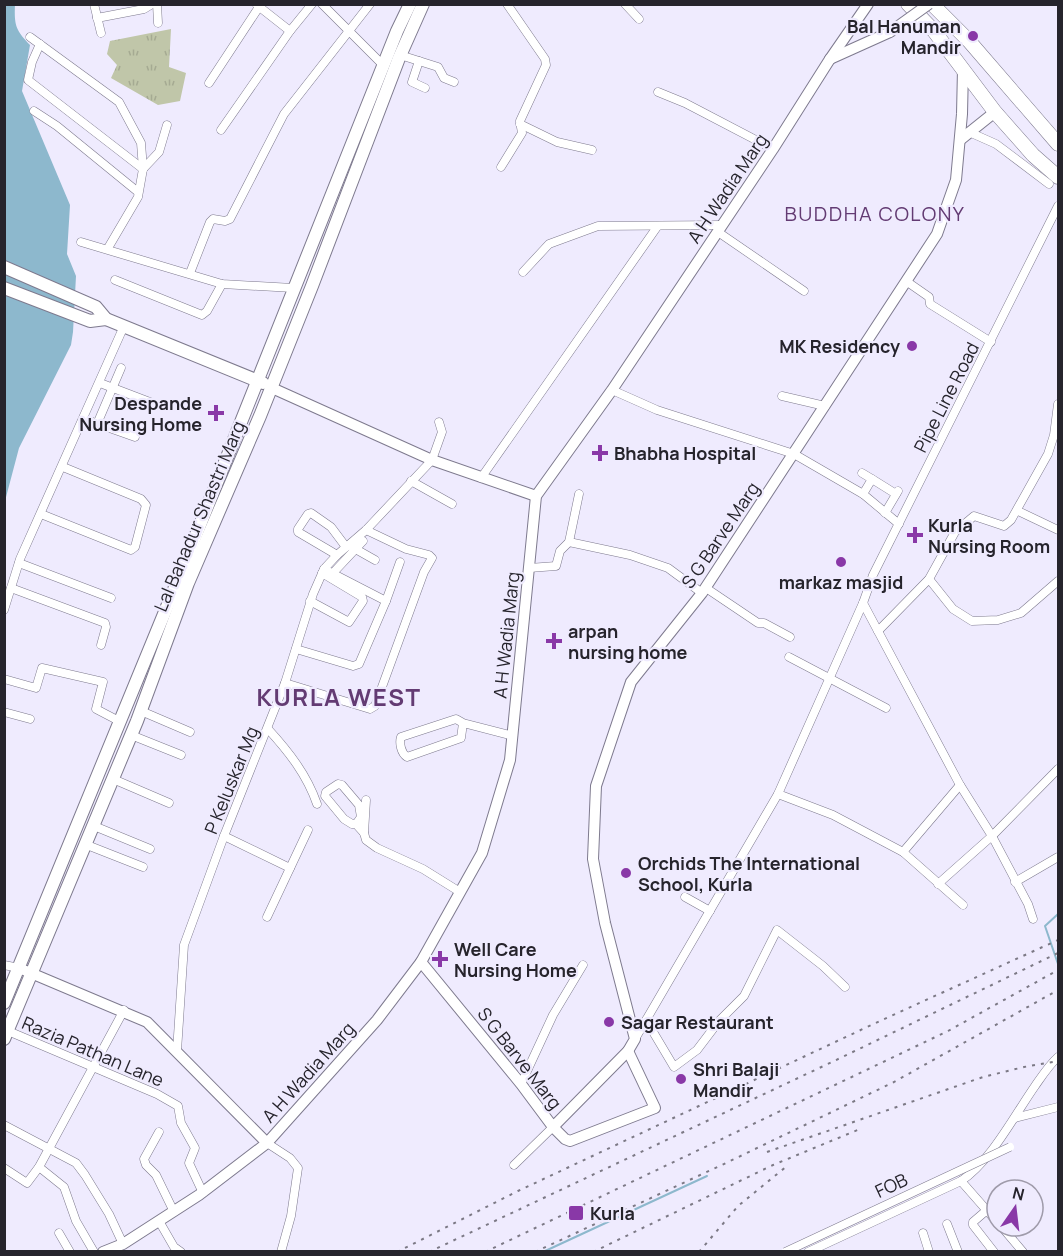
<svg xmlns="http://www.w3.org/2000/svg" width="1063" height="1256" font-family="Manrope,sans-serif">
  <defs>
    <pattern id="park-tufts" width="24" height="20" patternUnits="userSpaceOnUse" patternTransform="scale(1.5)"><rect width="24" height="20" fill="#c0c6a9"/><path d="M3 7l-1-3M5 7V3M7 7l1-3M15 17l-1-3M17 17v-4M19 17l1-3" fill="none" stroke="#a5aa92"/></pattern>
  </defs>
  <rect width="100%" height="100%" fill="#efebfe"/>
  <path fill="url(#park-tufts)" d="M171,29L169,67L186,73L180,101L158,105L111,78L117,65L107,54L110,41Z"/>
  <path fill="#8db8cd" d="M15,4C14,26 16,30 30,45L22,91L70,205L67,254L76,276L73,332L71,345L19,448L5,501L4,5Z"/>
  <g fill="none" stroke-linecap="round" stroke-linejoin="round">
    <g stroke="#8db8cd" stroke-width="2">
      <path d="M1058,914L1045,926L1058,964"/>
      <path d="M543,1252L707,1176"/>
    </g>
    <g stroke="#7e7a8e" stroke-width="9">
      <g id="street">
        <path d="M94,4L101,33"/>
        <path d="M157,4L158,23"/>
        <path d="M322,4L383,65"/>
        <path d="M625,4L639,19"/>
        <path d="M257,5L290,31"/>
        <path d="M97,18L144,9L152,4"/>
        <path d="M30,37L119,102L141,143L143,169"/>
        <path d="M40,44L32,62L28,80L143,169"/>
        <path d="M400,55L438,67L444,78L454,82"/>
        <path d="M419,61L412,82L425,88"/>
        <path d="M209,83L259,7"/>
        <path d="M658,92L685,103L773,149"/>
        <path d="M34,111L57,126L138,192"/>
        <path d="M520,124L557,142L592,150"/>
        <path d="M221,130L290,31L312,4"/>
        <path d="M969,132L996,144L1049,184"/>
        <path d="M501,167L522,133L520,121L546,65L545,59L507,4"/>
        <path d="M718,232L804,291"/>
        <path d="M81,242L222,284L293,288"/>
        <path d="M108,248L138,197L143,169L159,152L167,125"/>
        <path d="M523,272L549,244L598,226L722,225"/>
        <path d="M190,273L210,222L213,219L225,221L230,219L284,114L370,4"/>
        <path d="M115,280L202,315L207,311L222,284"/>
        <path d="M906,281L929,297L930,304L991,342"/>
        <path d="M100,383L155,404"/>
        <path d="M612,390L657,410L794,454L863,494L899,524"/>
        <path d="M782,396L825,406"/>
        <path d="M84,419L135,437"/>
        <path d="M97,424L121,368"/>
        <path d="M862,473L872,479"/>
        <path d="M481,478L657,227"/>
        <path d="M411,481L452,504"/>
        <path d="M863,494L872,479L896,494"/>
        <path d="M1018,511L1058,530"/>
        <path d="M885,513L898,491"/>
        <path d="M41,514L131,550L135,547L146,505L141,499L63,467"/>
        <path d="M569,542L579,494"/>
        <path d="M352,547L375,560"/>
        <path d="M337,555L298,532V529L308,514L311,513L331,527L346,547"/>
        <path d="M19,563L111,598"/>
        <path d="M529,568L556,566L560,551L569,542L630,555L668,568L702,593"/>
        <path d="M324,569L386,601"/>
        <path d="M332,574L363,541"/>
        <path d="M929,579L953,609L972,621L998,620L1021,613L1058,581"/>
        <path d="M11,588L105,623L106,627L101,645"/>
        <path d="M706,588L758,623H764L790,637"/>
        <path d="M310,601L349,622L363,601L362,597L322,573"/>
        <path d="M863,603L960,785L992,836L1028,904L1033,919"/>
        <path d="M4,610L20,559L124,326"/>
        <path d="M878,631L929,579L955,532L974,516L1004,526L1011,520L1048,454L1054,435L1058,404"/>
        <path d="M296,649L353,666L359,664L386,601L400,562"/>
        <path d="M789,657L886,708"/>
        <path d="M4,679L36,688L42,668L103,682L96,709L119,721"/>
        <path d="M285,683L370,709L375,706L424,572L432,558L429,555L406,549L366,530"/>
        <path d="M141,711L190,732"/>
        <path d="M4,712L30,719"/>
        <path d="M463,723L456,719L401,737C399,743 401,753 407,757L461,738L463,723L513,736"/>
        <path d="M268,729C289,752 307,775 317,804"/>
        <path d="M131,735L181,755"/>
        <path d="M113,779L169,803"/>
        <path d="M778,794L833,815L903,852L963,905"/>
        <path d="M366,800L364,833L366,840L377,848L423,869L460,892"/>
        <path d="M356,824L361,817L359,805L342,785L338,784L326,792L325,796L344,819L352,824H356L364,833"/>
        <path d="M94,826L150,849"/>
        <path d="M224,836L290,868"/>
        <path d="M87,845L143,867"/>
        <path d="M903,852L960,785"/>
        <path d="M1015,882L1058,857"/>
        <path d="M938,884L992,836L1058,769"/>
        <path d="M685,897L710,911"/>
        <path d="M267,917L308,830"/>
        <path d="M4,965L19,968"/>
        <path d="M646,1020L674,1067L697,1050L719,1021L744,996L777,930L823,966L845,987"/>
        <path d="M8,1031L157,1094L178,1106L181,1123L195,1148L189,1163L203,1193"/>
        <path d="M635,1039L778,794L863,603L873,575L1058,206"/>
        <path d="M177,1051L184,945L224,836L285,683L313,594L324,569L337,555L366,530L432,460L442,432L439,422"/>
        <path d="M521,1084L553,1015L583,965"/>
        <path d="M1015,1118L1058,1107"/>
        <path d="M4,1125L76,1163L85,1175L109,1214L123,1244"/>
        <path d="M159,1132L144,1159L146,1165L156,1175L174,1212"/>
        <path d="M267,1143L290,1158L298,1168L291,1216L281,1252"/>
        <path d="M514,1165L553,1127"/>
        <path d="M39,1167L64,1187L76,1221L94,1252"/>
        <path d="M4,1168L27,1183L39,1167L124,1010"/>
        <path d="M961,1181L997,1222"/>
        <path d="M987,1210L973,1222V1225L994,1252"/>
        <path d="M159,1221L174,1247L181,1252"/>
        <path d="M947,1224L958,1252"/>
        <path d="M1001,1226L1023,1252"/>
        <path d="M59,1233L70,1252"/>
        <path d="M923,1233L929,1252"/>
        <path d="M808,1252L961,1181C991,1161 1014,1116 1035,1086C1042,1076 1049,1065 1058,1057"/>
      </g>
    </g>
    <g stroke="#7e7a8e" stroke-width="12">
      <g id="secondary">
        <path d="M830,59L890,32"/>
        <path d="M960,140L995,112"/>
        <path d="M272,388L432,460L536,496"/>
        <path d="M421,962L521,1084L553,1127L628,1051L635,1039L605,923L593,859L596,786L631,682L702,593L937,234L956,180L962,114L963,69"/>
        <path d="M19,968L147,1022L267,1143"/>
        <path d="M553,1127L565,1139L570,1141L655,1108L628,1051"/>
        <path d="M103,1252L123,1244L199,1195L267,1143L377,1020L421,962L482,853L510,760L536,496L612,390L773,149L830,59L868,4"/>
      </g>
    </g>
    <g stroke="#7e7a8e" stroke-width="14">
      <g id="primary">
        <path d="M4,267L96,307L106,319L263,383"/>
        <path d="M4,288L90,321L106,319"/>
        <path d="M4,1003L178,580L397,31L410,4"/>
        <path d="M4,1039L137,721L188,583L260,416L312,286L399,58L423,4"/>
      </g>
    </g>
    <g stroke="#7e7a8e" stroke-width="15">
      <g id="highway">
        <path d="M908,4L934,31L995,112L1033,155L1058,177"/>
        <path d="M932,4L969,41L1058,144"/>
      </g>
    </g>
    <use href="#street" stroke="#fff" stroke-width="8"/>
    <use href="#secondary" stroke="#fff" stroke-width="10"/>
    <use href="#primary" stroke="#fff" stroke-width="12"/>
    <use href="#highway" stroke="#fff" stroke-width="14"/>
    <g stroke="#7c7985" stroke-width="2" stroke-dasharray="3 6" stroke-linecap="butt">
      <path d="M767,1152L983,1077L1024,1067L1058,1061"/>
      <path d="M397,1252L518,1191L882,1020L1058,940"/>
      <path d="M429,1252L832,1062L1058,953"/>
      <path d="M485,1252L948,1031L1058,970"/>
      <path d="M535,1252L726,1163L894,1082L1058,990"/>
      <path d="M593,1252L773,1165L860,1129"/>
      <path d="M699,1252L738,1206L787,1166"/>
    </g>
    <g stroke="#7e7a8e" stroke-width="9" stroke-linecap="butt">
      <path id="street-bridge" d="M785,1252L1010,1147"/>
    </g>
    <g stroke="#7e7a8e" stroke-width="12" stroke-linecap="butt">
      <path id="secondary-bridge" d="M890,32L929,4"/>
    </g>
    <use href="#street-bridge" stroke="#fff" stroke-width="8"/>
    <use href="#secondary-bridge" stroke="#fff" stroke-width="10"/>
  </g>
  <g fill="#8938a7" stroke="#efebfe" stroke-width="2">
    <circle cx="973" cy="36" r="6"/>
    <circle cx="912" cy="346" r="6"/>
    <path d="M213 404h6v6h6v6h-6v6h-6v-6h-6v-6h6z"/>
    <path d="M597 444h6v6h6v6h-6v6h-6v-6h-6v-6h6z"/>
    <path d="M912 526h6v6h6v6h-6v6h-6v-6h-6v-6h6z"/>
    <circle cx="841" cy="562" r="6"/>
    <path d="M551 632h6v6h6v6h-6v6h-6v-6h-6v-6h6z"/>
    <circle cx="626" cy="873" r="6"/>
    <path d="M437 950h6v6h6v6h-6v6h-6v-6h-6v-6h6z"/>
    <circle cx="609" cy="1022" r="6"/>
    <circle cx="681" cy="1079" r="6"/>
    <rect x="568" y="1205" width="16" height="16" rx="3"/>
  </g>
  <g text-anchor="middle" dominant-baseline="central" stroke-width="4.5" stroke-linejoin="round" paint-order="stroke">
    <g font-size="18" font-weight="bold" fill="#26242c" stroke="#efebfe" text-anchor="start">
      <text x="961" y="26" text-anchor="end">Bal Hanuman<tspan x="961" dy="21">Mandir</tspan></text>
      <text x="900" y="346" text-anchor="end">MK Residency</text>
      <text x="202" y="403" text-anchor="end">Despande<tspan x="202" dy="21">Nursing Home</tspan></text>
      <text x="614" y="453">Bhabha Hospital</text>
      <text x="928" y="525">Kurla<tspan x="928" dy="21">Nursing Room</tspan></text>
      <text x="841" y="582" text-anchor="middle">markaz masjid</text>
      <text x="568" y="631">arpan<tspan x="568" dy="21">nursing home</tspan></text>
      <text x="638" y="863">Orchids The International<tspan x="638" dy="21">School, Kurla</tspan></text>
      <text x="454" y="949">Well Care<tspan x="454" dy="21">Nursing Home</tspan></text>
      <text x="621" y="1022">Sagar Restaurant</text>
      <text x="693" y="1069">Shri Balaji<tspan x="693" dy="21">Mandir</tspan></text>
      <text x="590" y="1213">Kurla</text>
    </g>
    <g font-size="18" fill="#26242c" stroke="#efebfe">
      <text transform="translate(727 188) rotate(-56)">A H Wadia Marg</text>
      <text transform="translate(946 397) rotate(-63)">Pipe Line Road</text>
      <text transform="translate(199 516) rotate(-67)">Lal Bahadur Shastri Marg</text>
      <text transform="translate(720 535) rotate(-56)">S G Barve Marg</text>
      <text transform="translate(506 635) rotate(-84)">A H Wadia Marg</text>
      <text transform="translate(231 780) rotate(-68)">P Keluskar Mg</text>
      <text transform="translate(93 1051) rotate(23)">Razia Pathan Lane</text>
      <text transform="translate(520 1058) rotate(52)">S G Barve Marg</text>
      <text transform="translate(308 1072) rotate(-48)">A H Wadia Marg</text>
      <text transform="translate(891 1185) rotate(-25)">FOB</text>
    </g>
    <g font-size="20" letter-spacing="1.5" fill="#633b73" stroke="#efebfe">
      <text x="875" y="213">BUDDHA COLONY</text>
    </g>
    <g font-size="24" font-weight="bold" letter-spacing="1.5" fill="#633b73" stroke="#efebfe">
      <text x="339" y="696">KURLA WEST</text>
    </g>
  </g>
  <rect width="1063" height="1256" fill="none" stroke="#26242c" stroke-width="12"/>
  <g transform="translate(1015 1208) rotate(14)"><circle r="28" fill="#efebfe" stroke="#9f9baa" stroke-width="1.5"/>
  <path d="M0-4.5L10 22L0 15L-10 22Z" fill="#8938a7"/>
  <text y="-9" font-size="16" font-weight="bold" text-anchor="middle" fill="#26242c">N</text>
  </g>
</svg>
